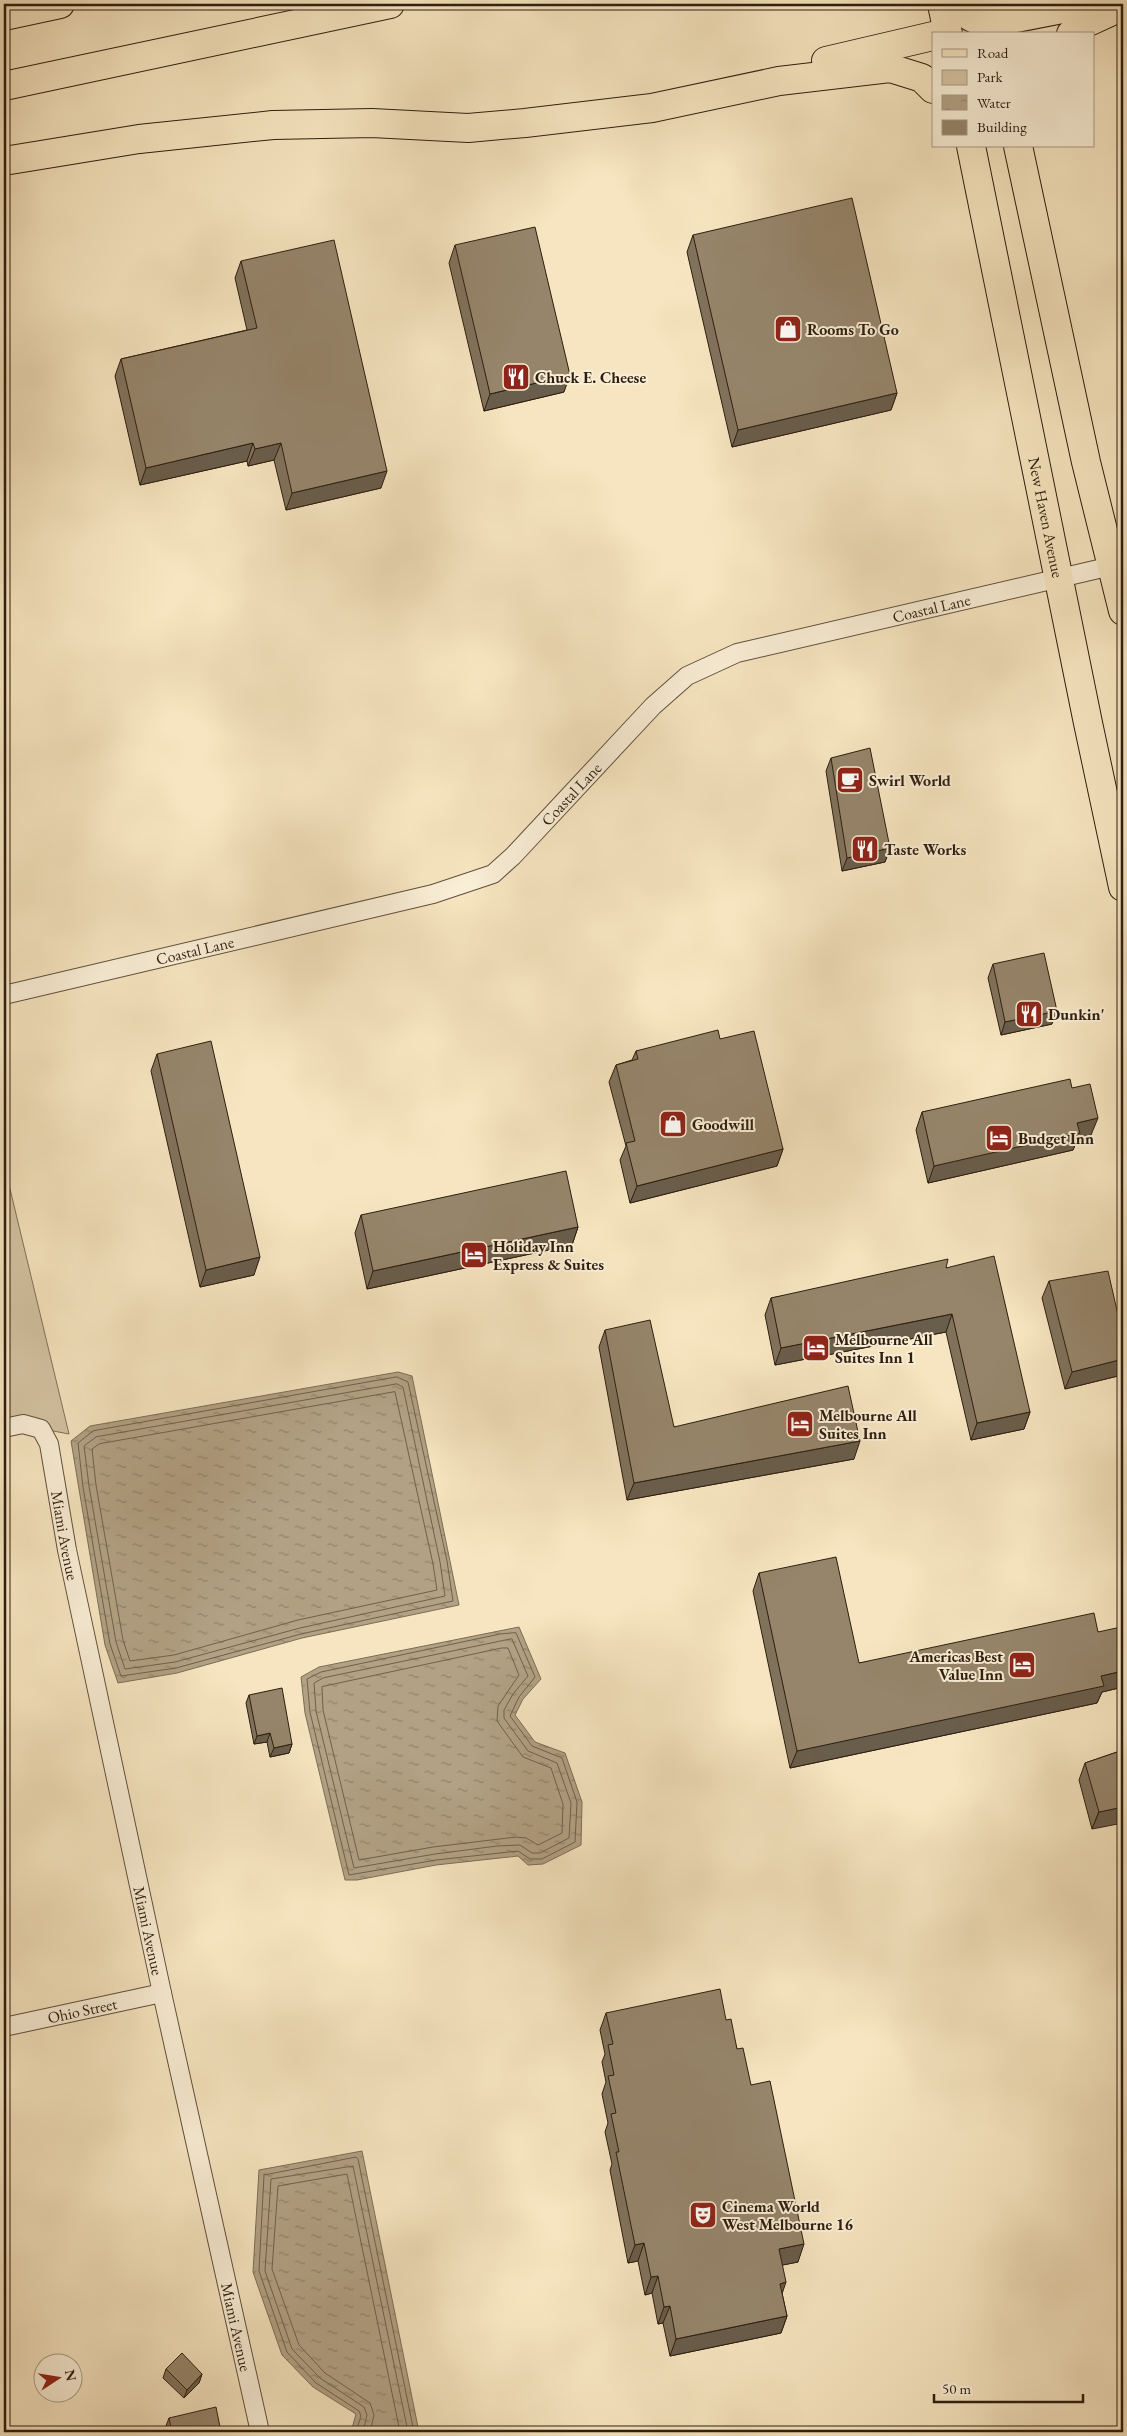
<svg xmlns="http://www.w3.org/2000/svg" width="1127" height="2436" font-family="'EB Garamond',serif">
  <defs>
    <pattern id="water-ripples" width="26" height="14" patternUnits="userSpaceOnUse" patternTransform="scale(1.25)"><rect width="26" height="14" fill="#b2a184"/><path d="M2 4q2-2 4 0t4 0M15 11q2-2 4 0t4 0" fill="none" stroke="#91836a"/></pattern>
  </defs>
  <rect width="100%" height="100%" fill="#f6e5c0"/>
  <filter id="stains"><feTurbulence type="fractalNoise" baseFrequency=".004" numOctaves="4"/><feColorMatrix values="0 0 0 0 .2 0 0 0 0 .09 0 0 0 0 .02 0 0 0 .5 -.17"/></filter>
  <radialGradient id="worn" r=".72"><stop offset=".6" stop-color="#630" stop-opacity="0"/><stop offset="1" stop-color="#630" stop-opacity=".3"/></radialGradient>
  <path fill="#d4c3a2" stroke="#817058" d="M4,1164L69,1434L27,1426L4,1430Z"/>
  <g fill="url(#water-ripples)" stroke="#7d6d55">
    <path d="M398,1372L412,1376L459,1605L302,1638L177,1673L118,1683L105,1645L71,1441L90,1426Z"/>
    <path d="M519,1627L541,1679L523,1699L515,1715L535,1742L565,1753L582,1802L581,1845L543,1864L528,1865L518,1856L436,1865L357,1880H345L305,1713L301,1677L319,1667Z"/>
    <path d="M362,2151L419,2432H351L356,2414L313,2387L282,2355L253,2272L259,2170Z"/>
  </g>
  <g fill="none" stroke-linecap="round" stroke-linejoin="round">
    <g stroke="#70604a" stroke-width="1">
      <path d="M397,1377L408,1382L447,1561L453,1601L301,1634L176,1668L121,1676L110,1644L83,1487L78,1443L93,1431Z"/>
      <path d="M397,1384L403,1387L440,1562L445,1596L300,1628L175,1662L125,1669L116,1642L89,1486L84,1446L96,1437Z"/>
      <path d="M395,1392L433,1564L437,1590L298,1620L174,1655L130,1661L123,1640L96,1485L92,1449L99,1444Z"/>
      <path d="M516,1633L535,1677L519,1697L510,1716L532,1746L562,1758L577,1802L575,1842L542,1859H530L518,1851L436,1860L349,1875L310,1712L307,1679L321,1672L500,1634Z"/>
      <path d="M512,1639L528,1676L513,1694L504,1710V1718L528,1751L557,1763L571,1803L569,1838L540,1853H532L520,1845L497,1846L435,1854L354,1868L316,1711L314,1683L323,1678Z"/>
      <path d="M502,1648H508L519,1675L498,1706L497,1721L523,1757L551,1768L563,1804L562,1833L538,1845L526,1838L516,1837L433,1847L359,1860L323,1710L322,1687Z"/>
      <path d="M356,2432L361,2416L359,2411L316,2383L287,2352L259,2271L264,2175L356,2157L358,2159L414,2432"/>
      <path d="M363,2432L367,2415L364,2407L320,2378L292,2349L265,2271L271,2179L353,2166L408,2432"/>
      <path d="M370,2432L374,2415L370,2403L325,2373L299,2345L272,2269L278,2186L347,2174L400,2432"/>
    </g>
    <g stroke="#60503b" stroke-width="20">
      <g id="street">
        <path id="s1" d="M4,995L433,894L493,874L513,856L653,706L687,676L737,653L1120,564"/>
        <path id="s2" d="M4,1428L23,1424L41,1429L49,1444L67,1550L162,1993L260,2432"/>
        <path id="s3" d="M4,2027L162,1993"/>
      </g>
    </g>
    <g stroke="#2e1e0f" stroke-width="30">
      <g id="primary">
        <path d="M942,4L948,34"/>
        <path d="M987,4L994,34"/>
        <path id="s4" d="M971,146L1088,723L1123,887"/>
        <path d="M1018,146L1086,462L1123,611"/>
      </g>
    </g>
    <g stroke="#2e1e0f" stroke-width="30">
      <g id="highway">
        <path d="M956,4C966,16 975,21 991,23L1088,4"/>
        <path d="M4,16L60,4"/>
        <path d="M1071,34L1084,24L1123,6"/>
        <path d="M826,61L933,36"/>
        <path d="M4,86L390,4"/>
        <path d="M4,161L139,139L273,125L372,123L468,128L525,123L652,108L779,81L890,68L922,78L933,89"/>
      </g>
    </g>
    <use href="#street" stroke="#f9eed6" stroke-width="18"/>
    <use href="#primary" stroke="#f6e5c0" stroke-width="28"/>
    <use href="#highway" stroke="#f6e5c0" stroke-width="28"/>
  </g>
  <g fill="#81725c" stroke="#2e1e0f">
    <path d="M693,235L897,393L891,410L732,447L687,252Z"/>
    <path d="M455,245L564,392L484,411L449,263Z"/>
    <path d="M241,261L381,488L286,510L274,460L248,466L247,461L140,485L115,376L121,359L247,330L235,278Z"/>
    <path d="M831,758L890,848L885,862L842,871L826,771Z"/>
    <path d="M993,964L1052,1024L1001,1035L988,978Z"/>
    <path d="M720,1039L783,1149L777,1166L630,1203L620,1160L626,1146L609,1082L616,1065L632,1060L636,1051Z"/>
    <path d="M157,1054L254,1275L200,1287L151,1071Z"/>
    <path d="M1072,1088L1091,1135L1078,1138L1073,1150L928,1183L916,1130L922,1112Z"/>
    <path d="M361,1215L578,1227L572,1245L367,1289L355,1233Z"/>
    <path d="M946,1268L1030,1412L1024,1429L971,1440L946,1332L775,1365L765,1315L771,1298Z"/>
    <path d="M1049,1281L1123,1337V1371L1122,1375L1065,1389L1042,1298Z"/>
    <path d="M605,1330L674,1427L854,1459L627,1500L599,1347Z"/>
    <path d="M759,1573L859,1663L1098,1632L1123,1640V1687L1102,1692L1097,1703L790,1768L753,1591Z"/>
    <path d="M249,1695L292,1744L289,1753L270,1757L267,1742L254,1744L246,1703Z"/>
    <path d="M1123,1750L1092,1829L1079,1780L1085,1763Z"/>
    <path d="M606,2013L726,2020L751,2085L798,2262L782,2265V2293L787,2316L781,2333L670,2356L663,2323L658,2324L652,2293L645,2295L638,2261L628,2263L610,2170L612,2164L605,2132L608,2123L602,2094L606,2082L602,2062L605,2054L600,2030Z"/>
    <path d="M166,2369L202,2374L199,2383L184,2398L163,2378Z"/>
    <path d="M169,2418L221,2432H164V2431Z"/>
  </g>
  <g fill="#695d4b" stroke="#2e1e0f">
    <path d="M570,375L564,392L484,411L490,394Z"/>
    <path d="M897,393L891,410L732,447L738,430Z"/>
    <path d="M253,443L247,461L140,485L146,468Z"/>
    <path d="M281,443L274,460L248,466L255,449Z"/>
    <path d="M387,471L381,488L286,510L292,493Z"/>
    <path d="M890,848L885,862L842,871L847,858Z"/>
    <path d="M1057,1011L1052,1024L1001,1035L1005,1022Z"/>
    <path d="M1098,1118L1091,1135L1078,1138L1073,1150L928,1183L934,1166L1077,1123Z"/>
    <path d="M783,1149L777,1166L630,1203L637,1186Z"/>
    <path d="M578,1227L572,1245L367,1289L373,1271Z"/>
    <path d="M260,1257L254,1275L200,1287L206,1270Z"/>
    <path d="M952,1314L946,1332L775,1365L781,1348Z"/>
    <path d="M1123,1359V1371L1122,1375L1065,1389L1072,1372Z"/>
    <path d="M1030,1412L1024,1429L971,1440L977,1423Z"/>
    <path d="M860,1441L854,1459L627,1500L634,1483Z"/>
    <path d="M1123,1671V1687L1102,1692L1097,1703L790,1768L797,1751L1101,1676Z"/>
    <path d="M270,1733L267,1742L254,1744L257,1736Z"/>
    <path d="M292,1744L289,1753L270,1757L274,1748Z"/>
    <path d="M1123,1807V1823L1092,1829L1099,1812Z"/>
    <path d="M644,2243L638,2261L628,2263L635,2245Z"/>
    <path d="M804,2244L798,2262L773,2267L779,2249Z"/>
    <path d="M658,2276L652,2293L645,2295L651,2277Z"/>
    <path d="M786,2282L780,2300V2284Z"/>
    <path d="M670,2306L663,2323L658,2324L664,2307Z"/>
    <path d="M787,2316L781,2333L670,2356L676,2339Z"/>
    <path d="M202,2374L199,2383L184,2398L187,2390Z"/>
  </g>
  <g fill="#96856b" stroke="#2e1e0f">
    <path d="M852,198L897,393L738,430L693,235Z"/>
    <path d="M535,227L570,375L490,394L455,245Z"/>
    <path d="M334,240L387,471L292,493L281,443L255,449L253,443L146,468L121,359L257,328L241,261Z"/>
    <path d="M870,748L890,848L847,858L831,758Z"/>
    <path d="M1044,953L1057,1011L1005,1022L993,964Z"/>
    <path d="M718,1030L720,1039L754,1031L783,1149L637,1186L626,1143L635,1141L616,1065L638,1059L636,1051Z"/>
    <path d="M211,1041L260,1257L206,1270L157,1054Z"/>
    <path d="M1070,1079L1072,1088L1090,1084L1098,1118L1077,1123L1080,1133L934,1166L922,1112Z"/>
    <path d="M566,1171L578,1227L373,1271L361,1215Z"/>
    <path d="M994,1256L1030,1412L977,1423L952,1314L781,1348L771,1298L948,1259L946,1268Z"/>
    <path d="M1108,1271L1123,1337V1359L1072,1372L1049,1281Z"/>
    <path d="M650,1320L674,1427L848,1386L860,1441L634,1483L605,1330Z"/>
    <path d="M836,1557L859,1663L1094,1613L1098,1632L1121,1627L1123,1640V1671L1101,1676L1104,1686L797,1751L759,1573Z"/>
    <path d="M282,1688L292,1744L274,1748L270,1733L257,1736L249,1695Z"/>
    <path d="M1123,1750V1807L1099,1812L1085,1763Z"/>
    <path d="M720,1989L726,2020L731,2019L737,2049L743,2048L751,2085L770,2081L804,2244L779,2249L786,2282L780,2284L787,2316L676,2339L670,2306L664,2307L658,2276L651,2277L644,2243L635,2245L616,2152H619L611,2114L616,2113L608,2076L614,2075L608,2045L613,2044L606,2013Z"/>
    <path d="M182,2353L202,2374L187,2390L166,2369Z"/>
    <path d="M216,2407L221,2432H172L169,2418Z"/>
  </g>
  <defs>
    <g id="shop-square" transform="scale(1.4375)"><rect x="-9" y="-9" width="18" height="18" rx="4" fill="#8f2418" stroke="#f9eed6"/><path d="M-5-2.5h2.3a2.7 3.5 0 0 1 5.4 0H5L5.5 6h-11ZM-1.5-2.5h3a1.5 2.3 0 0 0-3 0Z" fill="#fff"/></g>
    <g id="restaurant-square" transform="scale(1.4375)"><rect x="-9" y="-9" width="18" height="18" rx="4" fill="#8f2418" stroke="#f9eed6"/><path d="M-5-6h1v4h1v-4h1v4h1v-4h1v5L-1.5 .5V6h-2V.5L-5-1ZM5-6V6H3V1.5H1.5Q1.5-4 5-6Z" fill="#fff"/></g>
    <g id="cafe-square" transform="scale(1.4375)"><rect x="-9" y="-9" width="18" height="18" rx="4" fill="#8f2418" stroke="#f9eed6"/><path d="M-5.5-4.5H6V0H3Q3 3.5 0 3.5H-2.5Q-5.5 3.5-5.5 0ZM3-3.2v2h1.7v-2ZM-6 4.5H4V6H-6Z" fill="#fff"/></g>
    <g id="hotel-square" transform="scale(1.4375)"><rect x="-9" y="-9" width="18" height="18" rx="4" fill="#8f2418" stroke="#f9eed6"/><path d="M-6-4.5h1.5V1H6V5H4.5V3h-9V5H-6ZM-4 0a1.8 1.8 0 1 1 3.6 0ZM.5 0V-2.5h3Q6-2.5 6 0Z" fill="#fff"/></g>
    <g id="theatre-square" transform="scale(1.4375)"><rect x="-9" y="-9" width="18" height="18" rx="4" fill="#8f2418" stroke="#f9eed6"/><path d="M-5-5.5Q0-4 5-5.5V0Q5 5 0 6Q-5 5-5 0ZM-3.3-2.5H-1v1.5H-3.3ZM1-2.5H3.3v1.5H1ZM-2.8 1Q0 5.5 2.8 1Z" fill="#fff"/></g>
  </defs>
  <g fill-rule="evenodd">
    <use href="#shop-square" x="788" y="329"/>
    <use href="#restaurant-square" x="516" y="377"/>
    <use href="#cafe-square" x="850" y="780"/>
    <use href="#restaurant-square" x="865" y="849"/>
    <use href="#restaurant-square" x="1029" y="1014"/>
    <use href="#shop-square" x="673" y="1124"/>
    <use href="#hotel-square" x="999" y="1138"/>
    <use href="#hotel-square" x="474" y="1255"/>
    <use href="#hotel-square" x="816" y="1348"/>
    <use href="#hotel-square" x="800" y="1424"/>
    <use href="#hotel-square" x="1022" y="1665"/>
    <use href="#theatre-square" x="703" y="2215"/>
  </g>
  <g text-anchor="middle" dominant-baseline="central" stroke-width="4" stroke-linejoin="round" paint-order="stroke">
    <g font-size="16" font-weight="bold" fill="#2e1e0f" stroke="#f9eed6" text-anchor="start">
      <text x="807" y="329">Rooms To Go</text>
      <text x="535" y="377">Chuck E. Cheese</text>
      <text x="869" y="780">Swirl World</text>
      <text x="884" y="849">Taste Works</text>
      <text x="1048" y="1014">Dunkin'</text>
      <text x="692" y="1124">Goodwill</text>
      <text x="1018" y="1138">Budget Inn</text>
      <text x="493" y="1246">Holiday Inn<tspan x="493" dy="18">Express &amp; Suites</tspan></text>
      <text x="835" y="1339">Melbourne All<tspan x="835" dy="18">Suites Inn 1</tspan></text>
      <text x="819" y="1415">Melbourne All<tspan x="819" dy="18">Suites Inn</tspan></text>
      <text x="1003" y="1656" text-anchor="end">Americas Best<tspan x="1003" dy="18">Value Inn</tspan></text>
      <text x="722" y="2206">Cinema World<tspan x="722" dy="18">West Melbourne 16</tspan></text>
    </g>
    <g font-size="16" fill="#2e1e0f" stroke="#f9eed6">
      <text stroke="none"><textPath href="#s4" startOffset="379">New Haven Avenue</textPath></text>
      <text stroke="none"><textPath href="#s1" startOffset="1036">Coastal Lane</textPath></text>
      <text stroke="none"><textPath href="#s1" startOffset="616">Coastal Lane</textPath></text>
      <text stroke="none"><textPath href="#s1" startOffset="196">Coastal Lane</textPath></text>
      <text stroke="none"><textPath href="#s2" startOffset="148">Miami Avenue</textPath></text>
      <text stroke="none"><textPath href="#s2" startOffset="552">Miami Avenue</textPath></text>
      <text stroke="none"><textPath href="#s3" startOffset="80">Ohio Street</textPath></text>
      <text stroke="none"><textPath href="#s2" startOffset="958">Miami Avenue</textPath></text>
    </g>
  </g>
  <rect width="1127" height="2436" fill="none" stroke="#f6e5c0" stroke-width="20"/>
  <rect x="5" y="5" width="1117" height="2426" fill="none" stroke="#2e1e0f" stroke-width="2.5"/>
  <rect x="10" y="10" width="1107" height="2416" fill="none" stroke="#2e1e0f"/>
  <rect x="932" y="32" width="162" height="115" fill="#f9eed6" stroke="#a89b86"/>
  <rect x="942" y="49" width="25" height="8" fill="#f6e5c0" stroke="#a89b86"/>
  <text x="977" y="58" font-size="15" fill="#2e1e0f">Road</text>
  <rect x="942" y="70" width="25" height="15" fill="#d4c3a2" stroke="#a89b86"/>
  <text x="977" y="82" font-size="15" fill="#2e1e0f">Park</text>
  <rect x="942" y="95" width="25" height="15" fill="url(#water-ripples)" stroke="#a89b86"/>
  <text x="977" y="108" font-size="15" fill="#2e1e0f">Water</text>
  <rect x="942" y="120" width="25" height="15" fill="#96856b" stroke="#a89b86"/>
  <text x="977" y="132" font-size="15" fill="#2e1e0f">Building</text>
  <g transform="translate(58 2378) rotate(78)"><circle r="24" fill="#f9eed6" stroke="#a89b86"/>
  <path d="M0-4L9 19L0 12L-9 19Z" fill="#8f2418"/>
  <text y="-8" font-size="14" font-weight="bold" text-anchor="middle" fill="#2e1e0f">N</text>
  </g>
  <path d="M934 2394v8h149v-8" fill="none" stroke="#2e1e0f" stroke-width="2.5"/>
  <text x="942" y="2394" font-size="15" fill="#2e1e0f" stroke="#f9eed6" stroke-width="4" paint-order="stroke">50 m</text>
  <rect width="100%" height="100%" filter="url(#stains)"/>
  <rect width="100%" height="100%" fill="url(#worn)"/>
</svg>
